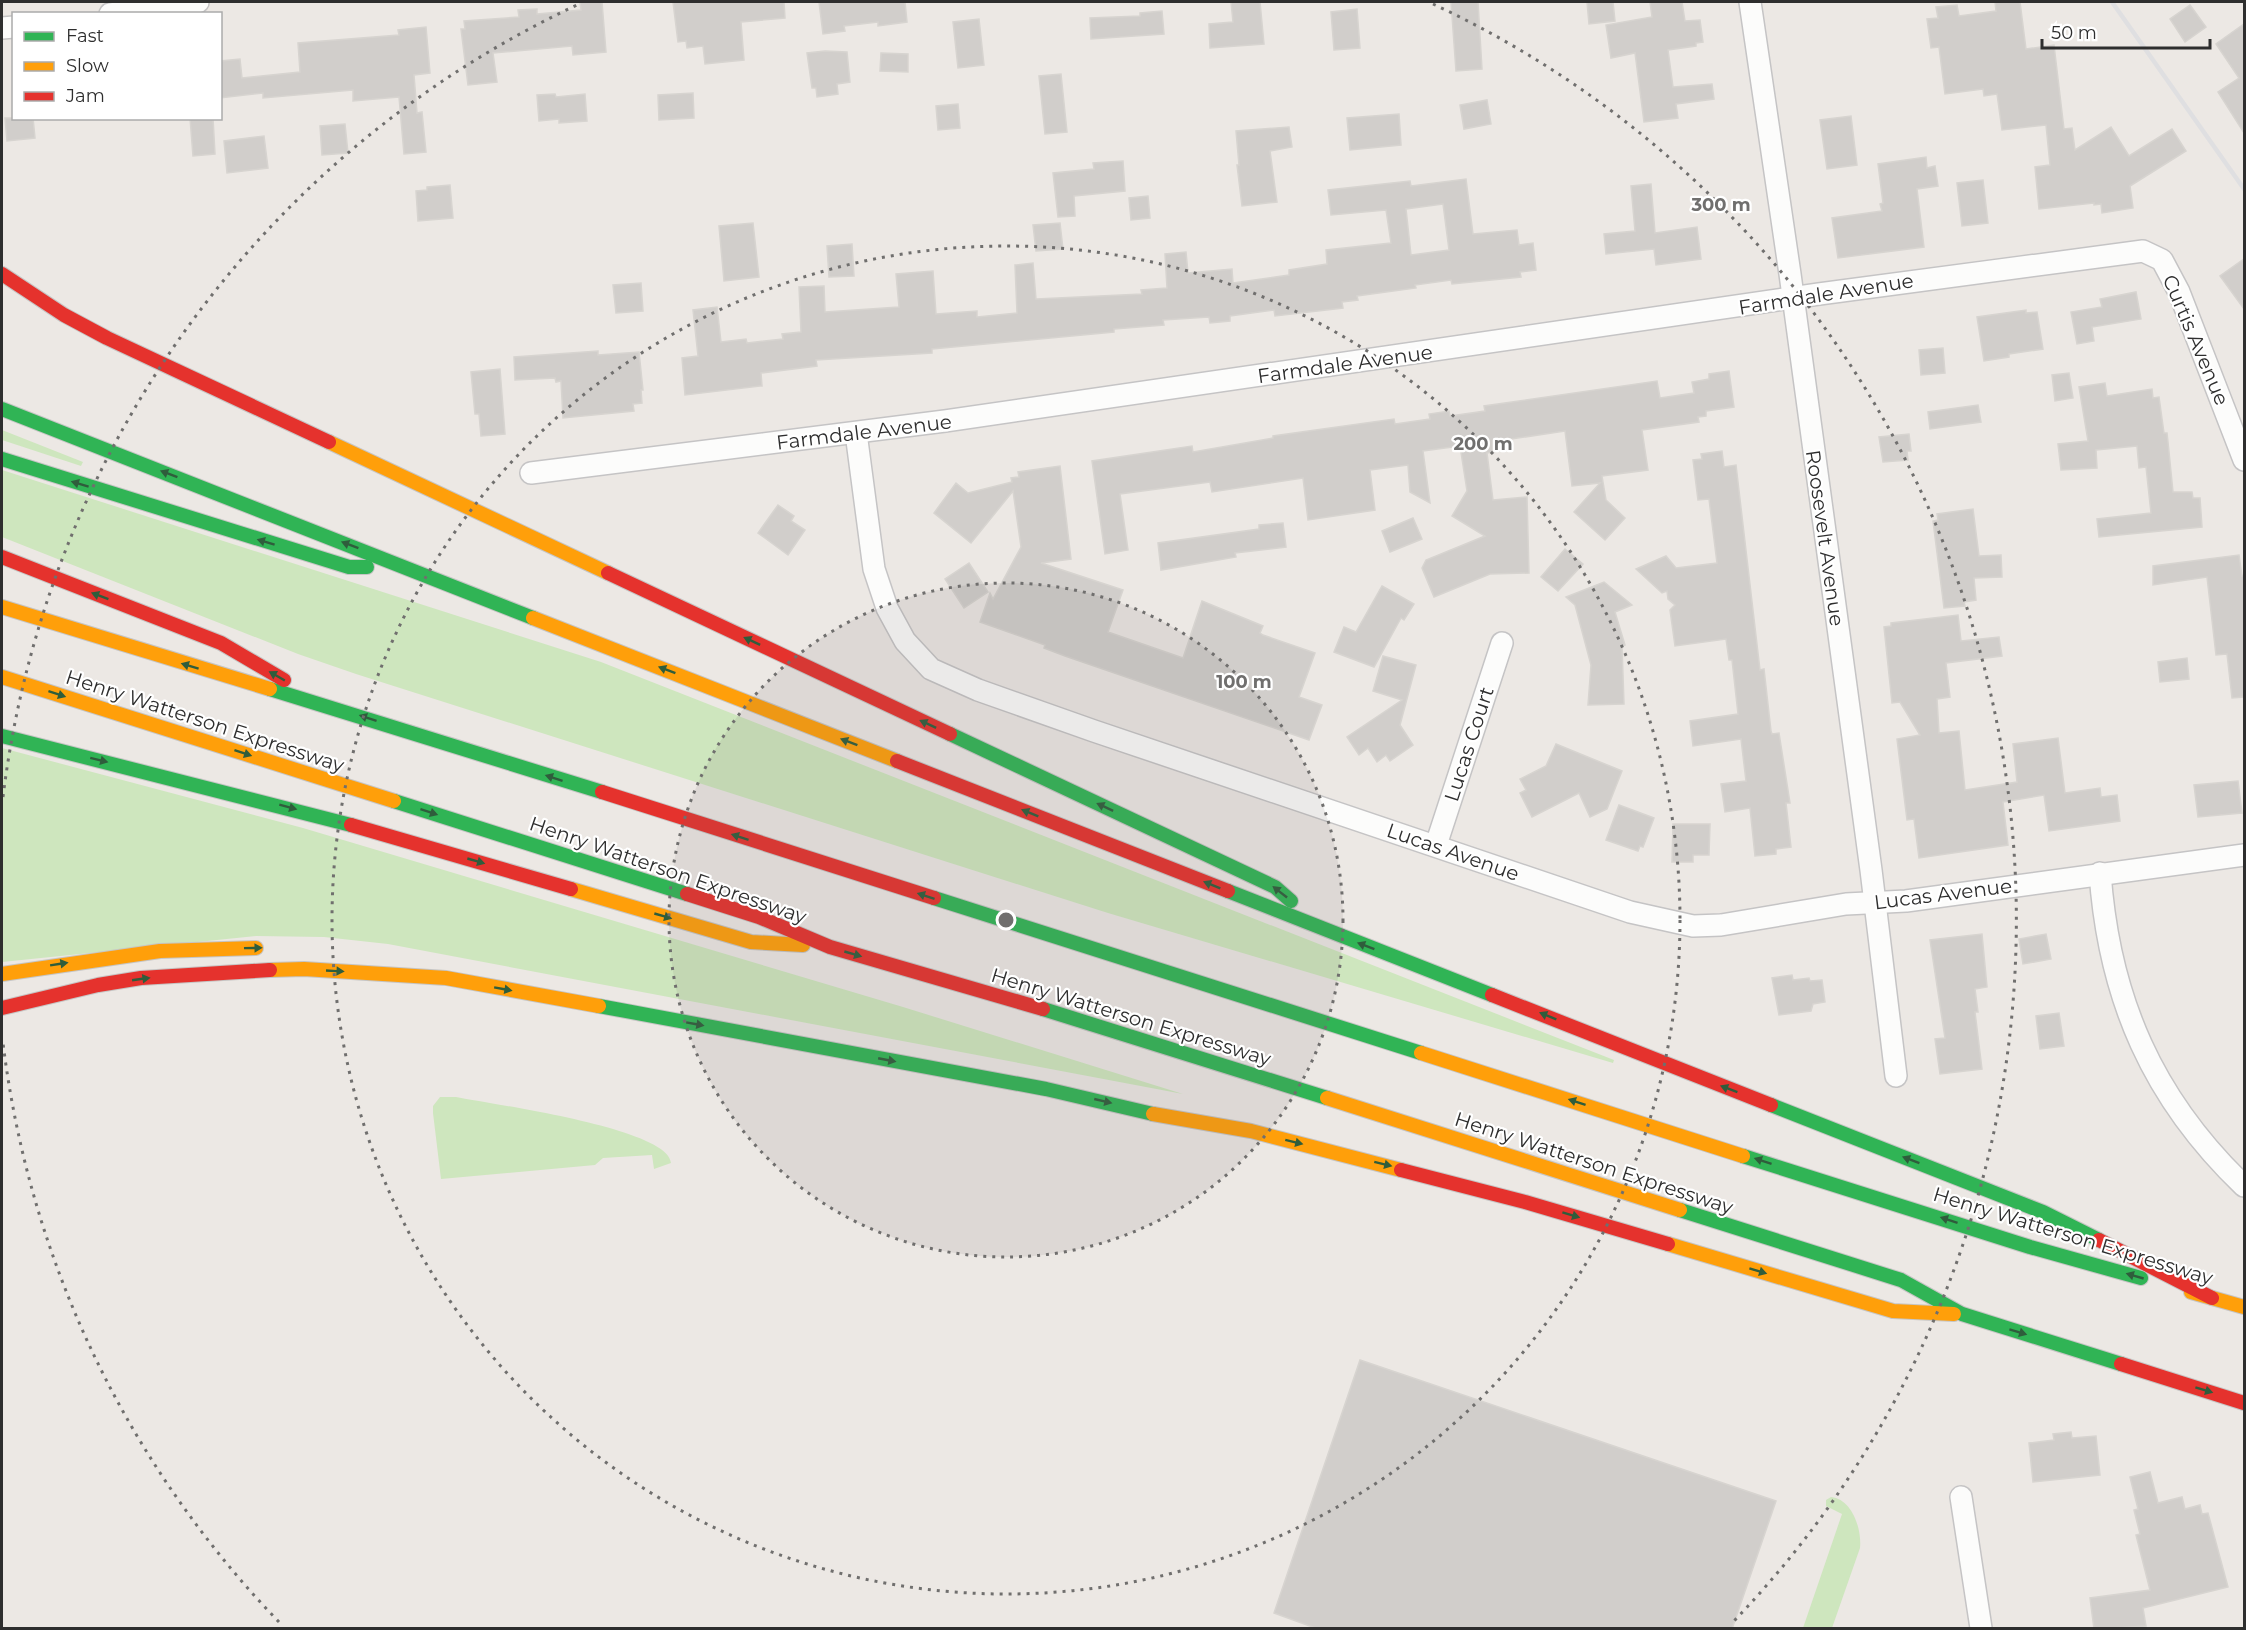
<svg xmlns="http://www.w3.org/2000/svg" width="2246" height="1630" font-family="Montserrat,sans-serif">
  <rect width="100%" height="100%" fill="#ece8e4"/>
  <g fill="#cee6be">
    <path d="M2,430L83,462L81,466L2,440Z"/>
    <path d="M2,470L601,662L1614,1060L1613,1063L1108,913L356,674L298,654L2,537Z"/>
    <path d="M2,748L303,828L903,1007L1183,1094L388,944L324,937L256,936L2,962Z"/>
    <path d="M440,1097H456C490,1104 669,1128 671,1163L654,1169L652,1155L603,1158L595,1165L441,1179L433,1113V1106Z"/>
    <path d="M1831,1497C1852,1499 1862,1529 1860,1548L1832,1628H1803L1842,1514L1826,1506V1500Z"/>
  </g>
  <g fill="#d1cecb" stroke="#d7d4d0" stroke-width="1.5" fill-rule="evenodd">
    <path d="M580,2H602L606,52L573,55L572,46L493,53L497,82L468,85L461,29H465L464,21L519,17L518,10L537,9V14L581,10Z"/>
    <path d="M673,2H784L785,18L741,22L744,60L705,64L703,46L687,48L686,41L678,42Z"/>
    <path d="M819,2H905L907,22L878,26V22L844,26L845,31L823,34Z"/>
    <path d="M1231,2H1260L1264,44L1210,48L1209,24L1233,22Z"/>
    <path d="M1451,2H1478L1482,69L1456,71Z"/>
    <path d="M1587,2H1613L1615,21L1589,24Z"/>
    <path d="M1650,2H1682L1685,21L1700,20L1703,42L1696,43V46L1668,50L1673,87L1712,84L1714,99L1676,104L1678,118L1644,122L1635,53L1611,58L1606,25L1652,17Z"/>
    <path d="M1995,2H2020L2026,49L2054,45L2064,129L2072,128L2075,150L2111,127L2129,156L2172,129L2186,151L2130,186L2133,208L2102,213L2101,204L2094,205V203L2039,209L2035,167L2050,165L2046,125L2002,130L1997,94L1984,96L1983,89L1945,94L1939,47L1931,48L1927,19L1938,18L1936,7L1957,5L1959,16L1996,11Z"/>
    <path d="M2190,5L2206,27L2185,42L2170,19Z"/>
    <path d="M1357,9L1360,48L1334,50L1331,12Z"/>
    <path d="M1162,11L1164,34L1091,39L1090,18L1140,16V13Z"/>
    <path d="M979,19L984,65L958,68L953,22Z"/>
    <path d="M2244,24V133L2218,92L2239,78L2216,44Z"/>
    <path d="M426,27L430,73L414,75L417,113L422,112L426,152L404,154L399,97L353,101V90L263,98V93L220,98V61L240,59L242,78L300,72L298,43L399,35L398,30Z"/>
    <path d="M825,51L847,52L850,82L837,84L838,94L817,97L816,88H812L807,53Z"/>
    <path d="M881,53L908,54V72L880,71Z"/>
    <path d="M1061,74L1067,132L1045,134L1039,76Z"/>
    <path d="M693,93L694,118L659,120L658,95Z"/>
    <path d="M555,94L556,97L585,94L587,121L559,123V119L539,121L537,95Z"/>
    <path d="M1487,100L1491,124L1464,129L1460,105Z"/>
    <path d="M958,104L960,128L938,130L936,106Z"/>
    <path d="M1399,114L1401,145L1350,150L1347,118Z"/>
    <path d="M1851,116L1857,165L1827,169L1820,120Z"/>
    <path d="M5,118H33L35,138L7,141Z"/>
    <path d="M190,118H213L215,154L193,156Z"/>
    <path d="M345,124L348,153L322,155L320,126Z"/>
    <path d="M1289,127L1292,147L1270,151L1277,202L1242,206L1237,165H1239L1236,131Z"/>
    <path d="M264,136L268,168L227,173L224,141Z"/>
    <path d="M1926,157L1927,168L1935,166L1938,186L1917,189L1924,247L1838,258L1832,218L1882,211L1880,204L1883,203L1878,164Z"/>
    <path d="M1123,161L1125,191L1074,196L1075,216L1058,217L1053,173L1094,169L1093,163Z"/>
    <path d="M1466,179L1473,234L1517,230L1519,245L1533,243L1536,270L1520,272L1521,277L1452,284L1451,280L1415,285L1416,288L1357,296L1358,300L1342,302L1343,308L1275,316L1274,310L1230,316V321L1210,323L1209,317L1163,320L1164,325L1114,329V332L932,349V353L816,360L817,366L761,373L762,386H760L685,395L682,358L698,356L693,310L717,307L721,342L746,339L747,343L783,339L782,334L801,332L799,287L824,286L825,312L899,307L896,274L933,271L936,314L977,311V317L1017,313L1015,265L1033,263L1036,299L1142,294L1141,290L1167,288L1165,254L1186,252L1188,273L1232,269L1233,283L1289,275V270L1327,264L1326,250L1391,243L1386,210L1331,215L1328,190L1410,181L1411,186ZM1443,204L1449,250L1411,255L1406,209Z"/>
    <path d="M1983,180L1988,223L1962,226L1957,183Z"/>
    <path d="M1651,184L1655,233L1697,227L1701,259L1656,265L1654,249L1606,254L1604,234L1635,231L1631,186Z"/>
    <path d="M450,185L453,218L418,221L416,191L427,190V187Z"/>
    <path d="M1148,196L1150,218L1131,220L1129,198Z"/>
    <path d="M753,223L759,277L724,281L719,226Z"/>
    <path d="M1060,223L1063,249L1036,251L1033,225Z"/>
    <path d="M852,244L854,276L829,277L827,246Z"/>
    <path d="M2244,259V309L2220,276Z"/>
    <path d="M641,283L643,311L616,313L613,285Z"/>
    <path d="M2136,292L2141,319L2092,327L2094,341L2077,344L2071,312L2102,307L2100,299Z"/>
    <path d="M2026,310V313L2037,312L2043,349L2009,354V357L1984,361L1977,317Z"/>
    <path d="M1943,348L1945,373L1921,375L1919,350Z"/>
    <path d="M598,351V355L639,352L643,390H641L642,403L633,404L634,411L563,418L561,381L556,382L555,378L515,380L514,357Z"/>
    <path d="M500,369L505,434L481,436L479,414H475L471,372Z"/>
    <path d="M1729,371L1734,407L1706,411V416L1698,417L1699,422L1642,430L1648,470L1602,476L1606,500L1625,518L1605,540L1574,512L1600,483L1572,486L1565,431L1498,441L1499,451L1487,453L1493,500L1527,497L1529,573L1490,574L1434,597L1422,568L1426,560L1485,536L1452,516L1467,491L1460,446L1423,451L1430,503L1410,492L1408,465L1370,470L1375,510L1308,520L1303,478L1212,492L1210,482L1120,494L1128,550L1105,554L1092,461L1192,446L1193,452L1273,438V436L1394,419L1395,424L1430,419L1429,414L1449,411L1450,416L1485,411L1484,406L1657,381L1660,398L1694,393L1692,382L1709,379V374Z"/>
    <path d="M2069,373L2073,398L2055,401L2052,375Z"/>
    <path d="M2105,383L2107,396L2152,389L2153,398L2159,397L2164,433H2167L2168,442L2173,492H2192L2193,498H2200L2202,527L2099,537L2097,519L2151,513L2146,467L2139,468L2137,446L2096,450L2097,468L2061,470L2058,444L2088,441L2079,387Z"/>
    <path d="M1978,405L1981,422L1930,429L1928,412Z"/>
    <path d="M1909,434L1911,451H1907L1908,460L1883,462L1879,437Z"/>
    <path d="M1722,451L1724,467L1736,465L1760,670L1764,669L1771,731L1772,734L1779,733L1790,803H1786L1791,847L1776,849V854L1755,856L1750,808L1725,812L1721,784L1746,781L1741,739L1693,746L1690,721L1738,714L1732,660H1729L1726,639L1675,646L1670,610L1675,605L1668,599L1667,591L1662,593L1636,569L1666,556L1676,568L1717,563L1709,499L1698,500L1693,460L1702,459L1701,454Z"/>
    <path d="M1060,466L1071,559L1041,563L1123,590L1108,632L1183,658L1202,601L1263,626L1260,633L1263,635L1315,653L1299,697L1322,705L1309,740L1065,656L1044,648L1045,645L980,622L990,593L993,599L1021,547L1013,491L971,543L934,513L956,483L968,493L1012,482L1011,478L1019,477L1018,472Z"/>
    <path d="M778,505L794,516L791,521L805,530L788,555L758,533Z"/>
    <path d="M1973,509L1979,556L2001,555L2002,577L1974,578L1976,600L1964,602L1965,606L1944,608L1933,521L1938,520L1937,514Z"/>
    <path d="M1413,518L1422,539L1390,552L1382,531Z"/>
    <path d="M1283,523L1286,547L1235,553L1236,557L1161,570L1158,543L1259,529V525Z"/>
    <path d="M1565,549L1583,564L1558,591L1541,577Z"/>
    <path d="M2239,555L2242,576L2244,575V697L2232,698L2227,654L2216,655L2207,577L2153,585V566Z"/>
    <path d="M969,563L988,592L964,608L945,579Z"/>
    <path d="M1604,582L1632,605L1615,612L1625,645L1622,646L1624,704L1588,705L1591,665L1575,605L1566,597Z"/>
    <path d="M1382,586L1414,604L1404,620L1401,618L1374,667L1334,652L1344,627L1356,632Z"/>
    <path d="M1958,615L1961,641L1999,637L2002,656L1946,663L1950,697L1937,699L1939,733L1959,731L1965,790L2017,782L2013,744L2058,738L2065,793L2100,788L2101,797L2117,795L2120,821L2049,831L2044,795L2003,802L2008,845L1919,858L1914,819L1907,820L1897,739L1920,735L1900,702L1892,703L1884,627L1891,626V623Z"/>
    <path d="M1383,656L1416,665L1400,725L1413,745L1390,761L1386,755L1377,762L1368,748L1359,755L1347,737L1402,700L1373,691Z"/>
    <path d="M2187,658L2189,679L2160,682L2158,662Z"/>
    <path d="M1556,744L1622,771L1607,809L1590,817L1579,793L1532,817L1520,793L1526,790L1520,779L1546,766Z"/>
    <path d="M2238,781L2242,813L2198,817L2194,785Z"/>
    <path d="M1619,805L1654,818L1643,847L1640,846L1638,851L1606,840Z"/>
    <path d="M1673,824H1710L1709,855H1693V862H1672Z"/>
    <path d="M1982,934L1987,987L1975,989L1978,1012H1975L1982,1069L1940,1074L1935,1039L1945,1038L1930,940Z"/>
    <path d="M2046,934L2051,959L2023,964L2019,939Z"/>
    <path d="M1792,975L1793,980L1809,978L1810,981L1822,980L1825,1002L1813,1004L1811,1011L1779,1015L1772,978Z"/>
    <path d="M2059,1013L2064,1046L2040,1049L2036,1016Z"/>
    <path d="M1360,1360L1776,1501L1732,1629H1318L1274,1613Z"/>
    <path d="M2071,1432L2072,1438L2096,1436L2100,1475L2033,1482L2029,1443L2054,1440L2053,1434Z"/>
    <path d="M2150,1472L2158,1503L2182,1497L2185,1509L2200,1505L2202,1514L2208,1513L2228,1587L2143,1608L2146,1626L2094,1629L2090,1598L2150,1590L2136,1535L2140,1534L2134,1510L2138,1509L2130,1477Z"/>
  </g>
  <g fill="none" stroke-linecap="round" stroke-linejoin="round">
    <g stroke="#c5c4c5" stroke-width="24">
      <g id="street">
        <path d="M1750,2L1790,274L1871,870L1896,1076"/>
        <path d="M110,14L198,2"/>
        <path d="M2,28L14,27"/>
        <path d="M856,433L874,569L887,608L905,641L931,669L978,690L1094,731L1630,912L1693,926L1721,925L1846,904L1906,901L2244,855"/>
        <path d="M531,473L945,421L1819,294L2143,251L2162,260L2179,292L2244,460"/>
        <path d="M1436,845L1502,643"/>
        <path d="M2100,873C2109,999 2153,1099 2244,1186"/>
        <path d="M1961,1497L1981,1628"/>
      </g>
    </g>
    <g stroke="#c6c5c4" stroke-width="16">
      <g id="fast">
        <path d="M2,409L533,618"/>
        <path d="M2,459L349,567H367"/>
        <path d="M270,689L602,792"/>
        <path d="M950,734L1275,887L1291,901"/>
        <path d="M2,736L351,825"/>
        <path d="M394,801L687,894"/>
        <path d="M1228,891L1492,995"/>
        <path d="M934,898L1421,1053"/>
        <path d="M599,1006L1046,1089L1153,1114"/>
        <path d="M1043,1009L1327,1098"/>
        <path d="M1771,1105L2043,1212L2099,1240"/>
        <path d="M1743,1156L2030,1247L2141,1278"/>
        <path d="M1680,1210L1901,1280L1962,1314L2121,1364"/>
      </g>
    </g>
    <g stroke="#c6c5c4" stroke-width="16">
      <g id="slow">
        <path d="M329,442L608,573"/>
        <path d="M2,607L270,689"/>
        <path d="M533,618L897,761"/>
        <path d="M2,677L394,801"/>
        <path d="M571,889L751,942L803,945"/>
        <path d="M270,970L304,969L446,978L599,1006"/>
        <path d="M2,974L160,951L256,948"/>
        <path d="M1421,1053L1743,1156"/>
        <path d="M1327,1098L1680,1210"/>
        <path d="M1153,1114L1251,1131L1401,1170"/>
        <path d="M1668,1244L1893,1311L1954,1314"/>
        <path d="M2191,1292L2244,1307"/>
      </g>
    </g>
    <g stroke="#c6c5c4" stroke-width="16">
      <g id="jam">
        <path d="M2,274L64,315L107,338L329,442"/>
        <path d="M2,557L221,643L284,680"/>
        <path d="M608,573L950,734"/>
        <path d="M897,761L1228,891"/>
        <path d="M602,792L934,898"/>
        <path d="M351,825L571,889"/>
        <path d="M687,894L759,917L830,947L1043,1009"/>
        <path d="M1492,995L1771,1105"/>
        <path d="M2,1008L98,985L141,978L270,970"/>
        <path d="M1401,1170L1525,1202L1668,1244"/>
        <path d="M2099,1240L2212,1298"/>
        <path d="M2121,1364L2244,1403"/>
      </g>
    </g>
    <use href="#street" stroke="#fcfcfb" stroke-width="21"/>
    <use href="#fast" stroke="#30b455" stroke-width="14"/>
    <use href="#slow" stroke="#ff9f0a" stroke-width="14"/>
    <use href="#jam" stroke="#e5322d" stroke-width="14"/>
    <path stroke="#dfdfe1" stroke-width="4.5" d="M2112,2L2244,189"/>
  </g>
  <defs><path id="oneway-solid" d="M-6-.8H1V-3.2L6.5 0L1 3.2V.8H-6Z" transform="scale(1.5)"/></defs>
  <g fill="#2f5d3c">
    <use href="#oneway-solid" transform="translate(169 474) rotate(-159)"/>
    <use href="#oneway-solid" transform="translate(80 484) rotate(-163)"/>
    <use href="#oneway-solid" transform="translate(266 542) rotate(-163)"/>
    <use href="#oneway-solid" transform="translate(350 545) rotate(-159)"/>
    <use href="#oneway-solid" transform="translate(100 596) rotate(-159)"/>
    <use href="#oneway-solid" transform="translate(752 641) rotate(-155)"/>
    <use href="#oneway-solid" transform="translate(190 666) rotate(-163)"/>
    <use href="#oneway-solid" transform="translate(667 670) rotate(-159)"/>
    <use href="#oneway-solid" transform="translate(277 676) rotate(-150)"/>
    <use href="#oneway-solid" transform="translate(57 694) rotate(18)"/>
    <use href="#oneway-solid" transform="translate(368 718) rotate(-162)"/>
    <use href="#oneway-solid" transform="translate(928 724) rotate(-155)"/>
    <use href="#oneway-solid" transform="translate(849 742) rotate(-159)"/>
    <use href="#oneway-solid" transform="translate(243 753) rotate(18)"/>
    <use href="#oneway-solid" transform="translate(99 760) rotate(14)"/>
    <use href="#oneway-solid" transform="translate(554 778) rotate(-162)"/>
    <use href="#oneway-solid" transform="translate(288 807) rotate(15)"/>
    <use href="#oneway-solid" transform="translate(1105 807) rotate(-155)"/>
    <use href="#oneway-solid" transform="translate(429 812) rotate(18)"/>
    <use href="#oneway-solid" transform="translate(1030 813) rotate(-158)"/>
    <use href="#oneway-solid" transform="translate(740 837) rotate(-162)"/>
    <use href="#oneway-solid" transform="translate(476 861) rotate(16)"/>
    <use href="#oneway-solid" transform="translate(1212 885) rotate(-158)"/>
    <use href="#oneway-solid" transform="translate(1280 892) rotate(-142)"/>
    <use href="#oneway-solid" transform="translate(926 896) rotate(-162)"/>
    <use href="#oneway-solid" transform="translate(663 916) rotate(16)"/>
    <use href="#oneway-solid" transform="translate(1366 946) rotate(-159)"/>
    <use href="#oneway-solid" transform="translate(253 948) rotate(-1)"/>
    <use href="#oneway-solid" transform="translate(853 954) rotate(16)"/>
    <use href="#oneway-solid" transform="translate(59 964) rotate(-9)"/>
    <use href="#oneway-solid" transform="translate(335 971) rotate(3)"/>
    <use href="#oneway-solid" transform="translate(141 979) rotate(-8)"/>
    <use href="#oneway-solid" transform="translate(503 989) rotate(10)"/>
    <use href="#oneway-solid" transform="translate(1548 1016) rotate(-158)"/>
    <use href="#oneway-solid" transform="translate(695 1024) rotate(10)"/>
    <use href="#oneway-solid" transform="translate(887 1060) rotate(11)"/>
    <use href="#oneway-solid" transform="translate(1729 1089) rotate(-159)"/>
    <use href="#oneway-solid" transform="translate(1103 1101) rotate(13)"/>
    <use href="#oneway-solid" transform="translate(1577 1102) rotate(-162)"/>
    <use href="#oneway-solid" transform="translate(1294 1142) rotate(14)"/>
    <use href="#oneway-solid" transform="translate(1911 1160) rotate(-159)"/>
    <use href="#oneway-solid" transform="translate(1763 1161) rotate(-162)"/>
    <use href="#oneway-solid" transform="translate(1383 1164) rotate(14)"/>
    <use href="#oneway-solid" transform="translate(1571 1215) rotate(17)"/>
    <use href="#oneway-solid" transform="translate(1949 1220) rotate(-162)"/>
    <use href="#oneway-solid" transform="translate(1758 1271) rotate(17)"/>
    <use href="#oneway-solid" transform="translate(2135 1276) rotate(-164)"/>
    <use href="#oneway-solid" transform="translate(2018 1332) rotate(17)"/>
    <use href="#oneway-solid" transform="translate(2204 1390) rotate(17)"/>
  </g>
  <circle cx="1006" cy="920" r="337" fill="#706f6e" fill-opacity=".12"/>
  <g fill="none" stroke="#706f6e" stroke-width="3" stroke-dasharray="3 6">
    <circle cx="1006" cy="920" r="337"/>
    <circle cx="1006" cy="920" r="674"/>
    <path d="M279 1622A1011 1011 0 0 1 3 1043M3 797A1011 1011 0 0 1 579 4M1433 4A1011 1011 0 0 1 1733 1622"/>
  </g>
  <g text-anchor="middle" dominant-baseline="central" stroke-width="4.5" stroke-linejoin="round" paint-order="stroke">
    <g font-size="20" fill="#2e2e2e" stroke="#fff">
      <text transform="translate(1826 294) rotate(-9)">Farmdale Avenue</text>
      <text transform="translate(2196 340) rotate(67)">Curtis Avenue</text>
      <text transform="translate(1345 364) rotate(-8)">Farmdale Avenue</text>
      <text transform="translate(864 432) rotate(-7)">Farmdale Avenue</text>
      <text transform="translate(1825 538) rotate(82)">Roosevelt Avenue</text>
      <text transform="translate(205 721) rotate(18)">Henry Watterson Expressway</text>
      <text transform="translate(1469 744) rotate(-72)">Lucas Court</text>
      <text transform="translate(1453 852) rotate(19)">Lucas Avenue</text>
      <text transform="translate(668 870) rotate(19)">Henry Watterson Expressway</text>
      <text transform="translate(1943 894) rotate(-7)">Lucas Avenue</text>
      <text transform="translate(1131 1017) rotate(17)">Henry Watterson Expressway</text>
      <text transform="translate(1594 1163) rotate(18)">Henry Watterson Expressway</text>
      <text transform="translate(2073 1236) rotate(17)">Henry Watterson Expressway</text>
    </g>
  </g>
  <circle cx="1006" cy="920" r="9" fill="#706f6e" stroke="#fff" stroke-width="3"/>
  <g font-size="18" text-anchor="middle" font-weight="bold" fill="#706f6e" stroke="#fff" stroke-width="4.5" stroke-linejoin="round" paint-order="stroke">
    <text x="1721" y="211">300 m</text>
    <text x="1483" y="450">200 m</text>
    <text x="1244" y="688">100 m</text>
  </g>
  <rect width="2246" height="1630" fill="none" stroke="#2e2e2e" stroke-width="6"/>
  <rect x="12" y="12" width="210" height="108" fill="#ffffff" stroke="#ababab" stroke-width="1.5"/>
  <rect x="24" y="32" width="30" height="9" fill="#30b455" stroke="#ababab" stroke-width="1.5"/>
  <text x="66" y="42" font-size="18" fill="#2e2e2e">Fast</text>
  <rect x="24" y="62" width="30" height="9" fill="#ff9f0a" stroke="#ababab" stroke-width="1.5"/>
  <text x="66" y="72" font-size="18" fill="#2e2e2e">Slow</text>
  <rect x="24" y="92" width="30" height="9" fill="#e5322d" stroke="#ababab" stroke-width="1.5"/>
  <text x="66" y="102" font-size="18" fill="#2e2e2e">Jam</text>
  <path d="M2042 39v9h168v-9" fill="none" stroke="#2e2e2e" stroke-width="3"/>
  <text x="2051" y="39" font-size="18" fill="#2e2e2e" stroke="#ffffff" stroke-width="4.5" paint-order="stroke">50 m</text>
</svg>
